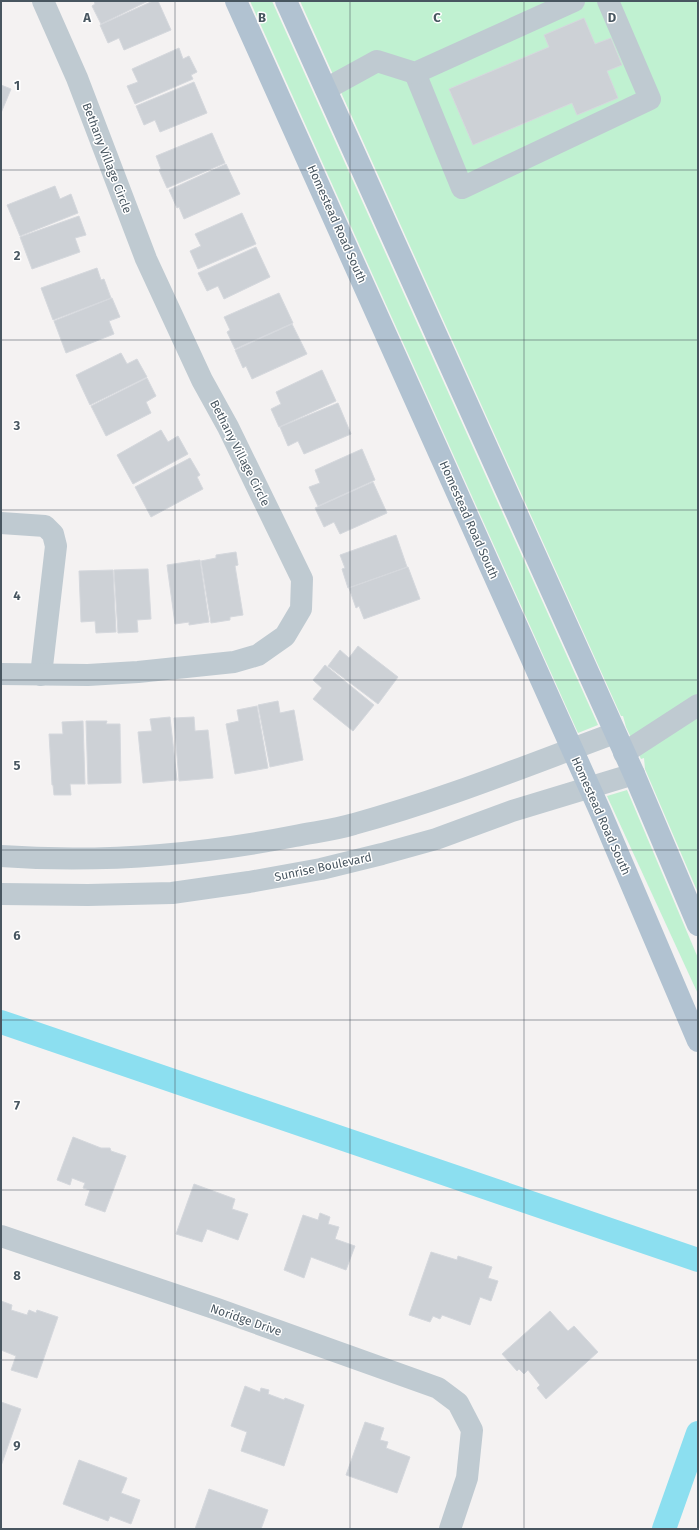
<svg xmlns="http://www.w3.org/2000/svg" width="699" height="1530" font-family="'Fira Sans',sans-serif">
  <rect width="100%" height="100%" fill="#f4f2f2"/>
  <g fill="#c0f1d1">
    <path d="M250,1H272L598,725L578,733Z"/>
    <path d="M300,1H698V893L645,769L644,758L641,759L626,727L623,716H621Z"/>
    <path d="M627,790L698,958V994L607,796Z"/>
  </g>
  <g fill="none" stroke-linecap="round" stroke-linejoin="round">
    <g stroke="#8cdff0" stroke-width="24">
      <path d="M1,1022L698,1260"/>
      <path d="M664,1529L698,1433"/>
    </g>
  </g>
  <g fill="#cdd1d6" stroke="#d5d8dd">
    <path d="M94,1H148L101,24L92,6L95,4Z"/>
    <path d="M153,1H158L171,30L124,50L119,38L108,43L100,25Z"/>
    <path d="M584,18L595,44L611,38L622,65L607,71L618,98L577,115L572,103L473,145L449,89L549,47L544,35Z"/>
    <path d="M179,48L183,59L189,56L197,72L191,75L193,79L135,104L127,86L138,82L132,69Z"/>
    <path d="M194,82L207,113L160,132L155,120L144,125L136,106Z"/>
    <path d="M1,85L11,89L1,113Z"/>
    <path d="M212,133L225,163L167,188L159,170L161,169L156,156Z"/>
    <path d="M226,164L240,194L184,219L179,207L177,208L169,190Z"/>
    <path d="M55,186L60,199L71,194L78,213L20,236L7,205Z"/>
    <path d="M242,213L256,244L198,269L190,251L201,246L195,234Z"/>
    <path d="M79,216L86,235L75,238L80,252L32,269L20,237Z"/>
    <path d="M256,247L270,277L224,299L218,286L207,291L198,273Z"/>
    <path d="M97,268L101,280L104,279L111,298L53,320L41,288Z"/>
    <path d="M279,293L293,323L235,349L227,332L230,330L224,317Z"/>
    <path d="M112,298L120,317L109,321L114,334L66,353L54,321Z"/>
    <path d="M292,324L307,354L252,379L246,366L243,368L235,350Z"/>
    <path d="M121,353L127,364L137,359L147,377L90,405L76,375Z"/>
    <path d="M322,370L336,401L279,427L271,409L281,404L276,392Z"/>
    <path d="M147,378L156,396L146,402L151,413L106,436L91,406Z"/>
    <path d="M338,403L351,434L304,454L298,441L288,446L280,427Z"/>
    <path d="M161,430L168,442L178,436L188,454L133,484L117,455Z"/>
    <path d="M362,449L375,480L318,506L309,487L320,483L315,470Z"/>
    <path d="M190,458L200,475L197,477L203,489L151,517L135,487Z"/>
    <path d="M373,482L387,513L340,534L334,522L324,527L315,508Z"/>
    <path d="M396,535L407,567L348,588L342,569L345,568L340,555Z"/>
    <path d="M236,552L238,565L235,566L243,615L230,617V620L211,623L201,561L216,558V555Z"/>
    <path d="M200,560L209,622L189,625V622L175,624L167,565Z"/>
    <path d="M408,567L420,599L364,619L359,606L356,608L349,588Z"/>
    <path d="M148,569L151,619L137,620L138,632L118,633L114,570Z"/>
    <path d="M113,570L116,632L96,633L95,621L81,622L79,571Z"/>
    <path d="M358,646L398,677L378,704L328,666L340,650L349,658Z"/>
    <path d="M325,665L374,705L353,731L313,699L322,688L313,680Z"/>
    <path d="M278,701L280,713L294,710L303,760L270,767L258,705Z"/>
    <path d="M257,706L268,768L235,774L226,724L239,721L237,710Z"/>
    <path d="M170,717L177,780L143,783L138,732L152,731L150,719Z"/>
    <path d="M194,717L195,731L208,730L213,778L179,781L174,718Z"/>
    <path d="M83,721L85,784H70L71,795H54L53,785H52L49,734H63L62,722Z"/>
    <path d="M86,721H107L106,724H120L121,783L88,784Z"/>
    <path d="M73,1137L101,1148H110L111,1151L126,1156L105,1212L85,1205L90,1190L83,1188L85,1183L72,1178L70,1185L57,1180Z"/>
    <path d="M194,1184L235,1199L232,1209L248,1214L238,1240L207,1229L202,1242L176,1234Z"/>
    <path d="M320,1213L330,1217L328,1224L339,1227L335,1239L355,1246L346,1270L311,1257L304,1278L284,1270L303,1215L318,1220Z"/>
    <path d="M431,1252L457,1260L458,1256L492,1267L488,1278L498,1281L491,1301L480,1297L470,1325L442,1315L440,1319L433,1316L430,1322L409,1315Z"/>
    <path d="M1,1301L12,1305L11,1310L27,1315L29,1310L36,1313L37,1310L58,1317L37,1378L11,1370L16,1356L1,1350Z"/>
    <path d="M550,1311L568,1331L574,1326L598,1352L546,1399L537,1388L540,1385L528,1370L524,1374L519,1369L517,1371L502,1354Z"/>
    <path d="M245,1386L260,1392L261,1388L269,1390L268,1394L284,1400L285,1398L304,1405L284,1466L241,1451L247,1432L231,1426Z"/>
    <path d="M1,1402L21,1409L1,1466Z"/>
    <path d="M365,1422L384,1428L380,1440L388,1442L386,1448L410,1457L397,1493L346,1475Z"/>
    <path d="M79,1460L127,1478L121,1493L140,1500L131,1524L110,1516L108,1521L63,1504Z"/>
    <path d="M209,1489L268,1510L261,1529H195Z"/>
  </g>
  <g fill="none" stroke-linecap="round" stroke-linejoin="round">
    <g stroke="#bfcad1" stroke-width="22">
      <path d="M415,73L462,188L650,99L608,1"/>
      <path d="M326,89L377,61L415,73L574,1"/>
      <path d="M1,523L45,526L53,534L56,546L41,675"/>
      <path d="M1,674L88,675L138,672L234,662L258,655L285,636L301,609L302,579L228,427L202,380L146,259L77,78L43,1"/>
      <path d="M624,753L698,705"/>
      <path d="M1,856C99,863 198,855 295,836C314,832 335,830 354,824C443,800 528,765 615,733"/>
      <path d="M1,894L88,895L172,893L249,882L321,869L382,854L436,839L512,811L634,774"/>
      <path d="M1,1236L217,1309L438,1388L458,1403L472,1430L467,1478L450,1529"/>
    </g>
    <g stroke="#b1c2d1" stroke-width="22">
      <path d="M236,1L600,811L698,1041"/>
      <path d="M286,1L634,774L698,925"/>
    </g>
  </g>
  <path fill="none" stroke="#485660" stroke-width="1" stroke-opacity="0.55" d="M175,1V1529M350,1V1529M524,1V1529M1,170H698M1,340H698M1,510H698M1,680H698M1,850H698M1,1020H698M1,1190H698M1,1360H698"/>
  <g text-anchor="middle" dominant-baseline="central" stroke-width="3" stroke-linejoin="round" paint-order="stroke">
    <g font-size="12" fill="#485660" stroke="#fff">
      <text transform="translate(107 158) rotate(69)">Bethany Village Circle</text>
      <text transform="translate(337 224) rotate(66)">Homestead Road South</text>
      <text transform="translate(240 453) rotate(63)">Bethany Village Circle</text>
      <text transform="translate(469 520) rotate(66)">Homestead Road South</text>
      <text transform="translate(601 816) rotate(66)">Homestead Road South</text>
      <text transform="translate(323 867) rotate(-12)">Sunrise Boulevard</text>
      <text transform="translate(246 1320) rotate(19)">Noridge Drive</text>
    </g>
  </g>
  <g font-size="13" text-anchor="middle" font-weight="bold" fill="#485660" stroke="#fff" stroke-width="3" stroke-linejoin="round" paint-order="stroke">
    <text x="87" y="22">A</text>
    <text x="262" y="22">B</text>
    <text x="437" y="22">C</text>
    <text x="612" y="22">D</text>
    <text x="17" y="90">1</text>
    <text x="17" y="260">2</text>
    <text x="17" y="430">3</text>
    <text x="17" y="600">4</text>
    <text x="17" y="770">5</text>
    <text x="17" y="940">6</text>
    <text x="17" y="1110">7</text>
    <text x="17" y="1280">8</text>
    <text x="17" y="1450">9</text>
  </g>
  <rect width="699" height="1530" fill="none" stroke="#485660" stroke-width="4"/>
</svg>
